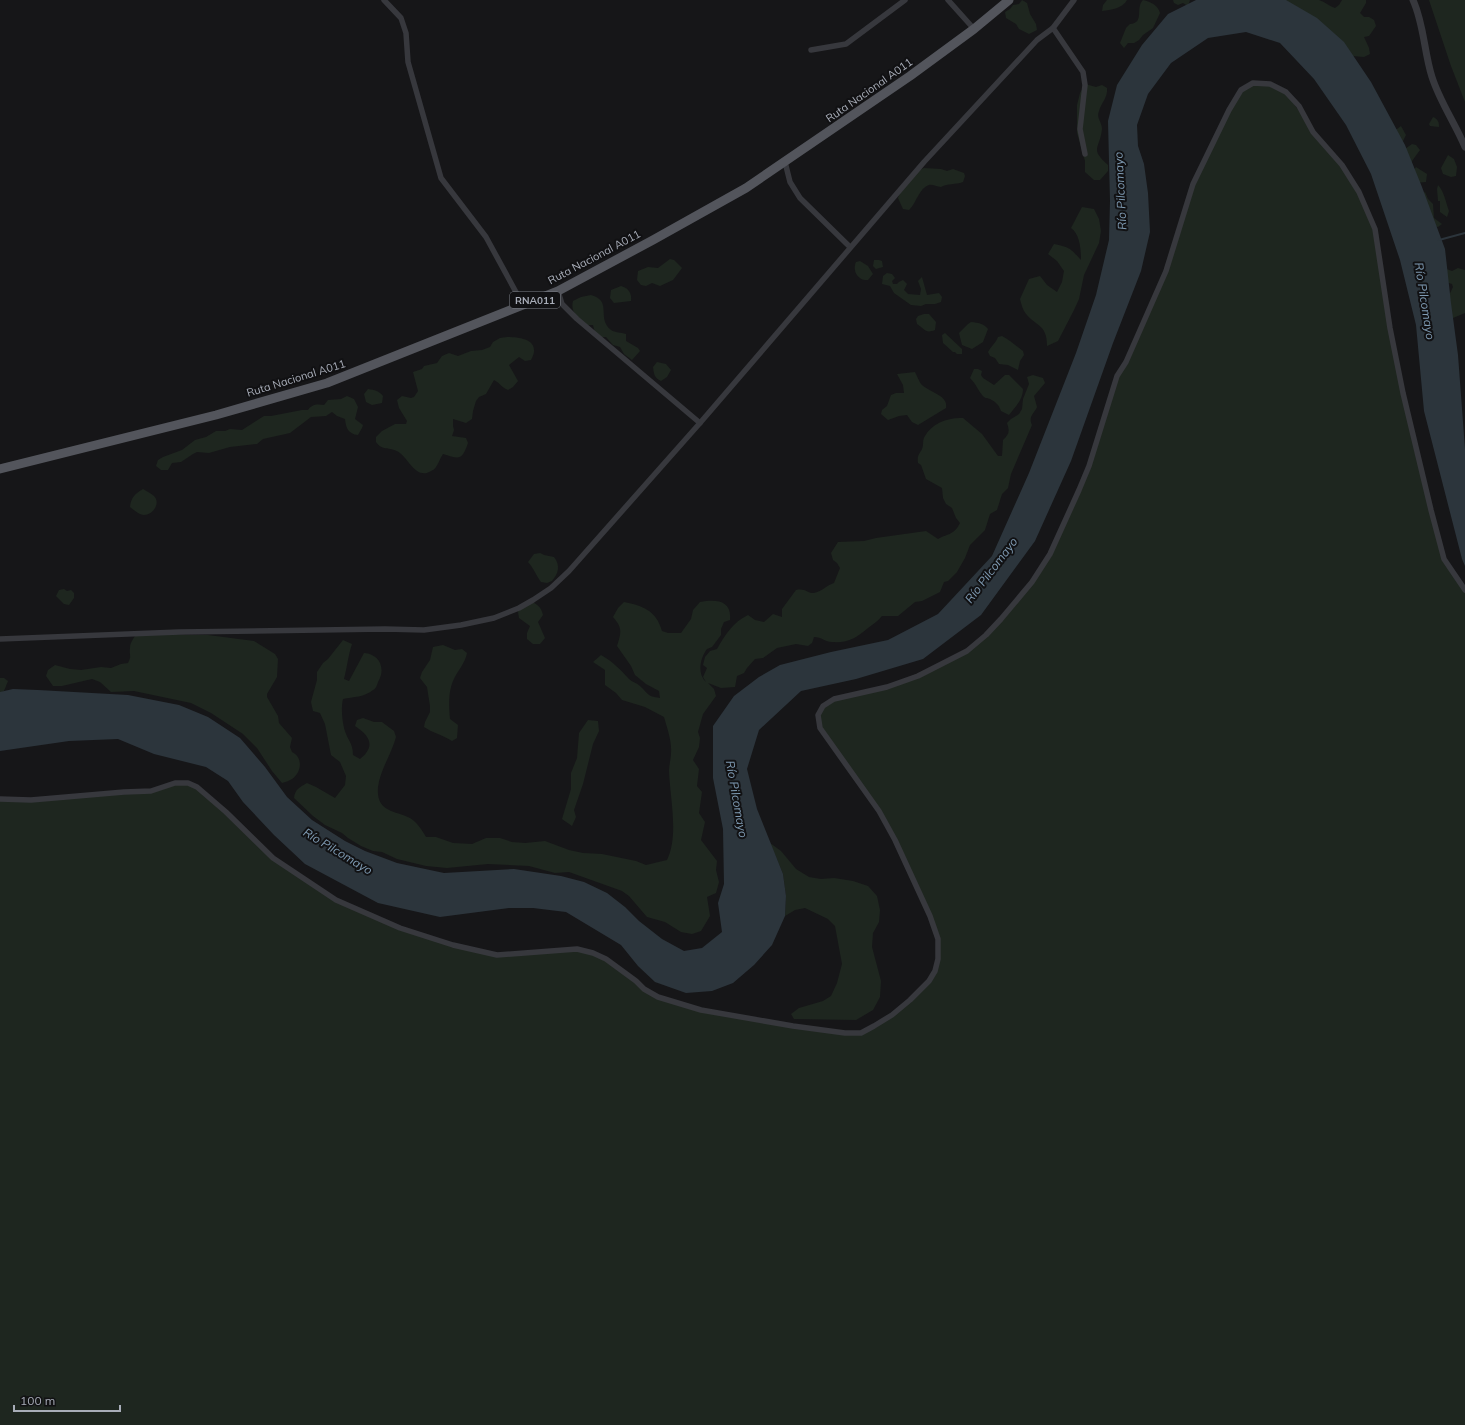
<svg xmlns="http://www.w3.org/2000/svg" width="1465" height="1425" font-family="Mulish,sans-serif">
  <rect width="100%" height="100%" fill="#161618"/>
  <g fill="#1e261f">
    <path d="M1022,0L1027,3L1030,14L1036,24L1037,30L1029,34L1019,29L1016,24L1006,18L1005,12L1010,9L1013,5L1019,4Z"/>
    <path d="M1107,0H1127C1123,8 1111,10 1102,11L1103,5Z"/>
    <path d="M1143,0C1151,2 1158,5 1160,13L1153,28L1143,35L1139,40L1134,43H1128L1124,48L1120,43L1126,28L1130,24C1145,23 1135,8 1143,0Z"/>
    <path d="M1173,0H1190L1188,6L1183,3L1178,5L1174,3Z"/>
    <path d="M1278,0H1319C1325,2 1329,6 1335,8L1339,5L1342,0H1366V3L1360,13L1364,17H1369L1374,20L1376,26L1369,36L1364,37L1369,48L1370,54L1364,57L1352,56Z"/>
    <path d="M1429,0H1465V102L1451,66Z"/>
    <path d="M1253,83L1270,84L1286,92L1313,132L1341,164L1359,192L1375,229L1390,328L1444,559L1465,590V1425H0V799L31,800L151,791L175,783L197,787L273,858L336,900L400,928L497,955L577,949L593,953L658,997L701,1010L793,1026L861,1033L910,1000L935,971L938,939L880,813L820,728L818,715L823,706L834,699L887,687L967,651L1001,619L1050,554L1079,490L1117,376L1154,298L1193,184L1241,90Z"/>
    <path d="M1085,84L1096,87L1102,85L1107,88C1108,98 1101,103 1099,111C1096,118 1102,122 1102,129C1100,149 1089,148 1108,165V171L1100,180H1094L1085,172V161L1077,133V105L1080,93Z"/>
    <path d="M1433,117C1438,119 1439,122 1439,127L1430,126L1429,124Z"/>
    <path d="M1401,126L1406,135L1403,141L1395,143L1393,132Z"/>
    <path d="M1412,144L1416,145L1420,150L1412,161V165L1405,149Z"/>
    <path d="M1448,155L1454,159L1457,167L1456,176L1451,177L1443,174L1441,168Z"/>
    <path d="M1416,167L1427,174L1426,182L1414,183L1413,171Z"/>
    <path d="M924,168L941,169L947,171L953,169L964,173L965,176L963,182C955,185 948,183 941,187C937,187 932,184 929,185C919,188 916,204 909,210L903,209L898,198C902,188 913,172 924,168Z"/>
    <path d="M1438,185C1444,191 1446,203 1449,211L1447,217L1440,212V201H1438L1437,189Z"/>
    <path d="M1425,192L1428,199L1433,204L1434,218L1442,224L1438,227L1434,226L1423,193Z"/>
    <path d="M1082,207L1094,209L1099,219L1101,231L1099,243L1084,275L1079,299L1074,310L1058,341L1047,346C1047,322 1034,327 1024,311C1022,307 1021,303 1020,299L1029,279L1040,276L1047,285L1057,292L1062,282L1064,271L1057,261L1048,254L1054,244C1070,247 1071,249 1081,260C1081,250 1080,234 1071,228Z"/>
    <path d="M670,259L674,260L682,268L673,280L660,286L652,283L646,286L641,285L637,280L638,271L648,267L658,268Z"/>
    <path d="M874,260H879L882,261L883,267L876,269L873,266Z"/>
    <path d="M860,261L868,266L873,274L868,280C858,281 852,271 856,262Z"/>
    <path d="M1444,268L1452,271L1458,268L1465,270V313L1453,318L1447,315L1444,306L1453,287L1452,284L1446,282Z"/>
    <path d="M887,273L892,274L895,278L892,281L893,284H897L899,282L903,280L907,284L904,290L908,294L920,295L921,289L918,281L922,277L927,295L939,293L942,297L941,302L935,304H926L921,306L911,305L894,293L890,286L882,284L883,276Z"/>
    <path d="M621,286C629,288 632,294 631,301L614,303L610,298L611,290Z"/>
    <path d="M591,295C613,301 596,318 611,330C615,333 621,332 626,334V341L638,348L640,351L632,360L624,354L620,347L613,345L606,337H601L595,333L593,325H587C579,318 570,313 573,301L581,297Z"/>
    <path d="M924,314H929L936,322L935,330C925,334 925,329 917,324L916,319L918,316Z"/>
    <path d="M971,322C979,323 983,323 988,329L983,342L972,349L962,345L959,333L968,324Z"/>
    <path d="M945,333L962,349V354H957L955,352H953L943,343L942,335Z"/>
    <path d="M1002,336C1010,340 1016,346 1023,351L1024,355L1020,361L1018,370L1008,365L999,364L995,358L990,356L988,352C991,346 996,343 998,337Z"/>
    <path d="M507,337C521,337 542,340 531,360L525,361L519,357L509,365L518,381L513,387L508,390C502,388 500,383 494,380L486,394L479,397L476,401L473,411L472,419L466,423L453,419V426L454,430L452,436L466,438L468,443C462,461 459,459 443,454C440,458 439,463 436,467C435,469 433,470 431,471C417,480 409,460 400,453C391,446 383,452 376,442V437L382,431L395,424H406L407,421L399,408L397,400L402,396L411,398L414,397L418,391L413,372L422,369L424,366L437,363L442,356L449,353L458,356L471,351L482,350L490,347L493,342L500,338Z"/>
    <path d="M657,362L666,364L671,370L667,377L661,381C654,378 654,374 653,367Z"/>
    <path d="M974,369H978L982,371L981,375L983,378L994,385L1005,375H1009L1023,389C1023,400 1015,407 1009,415L1001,411C999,405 996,402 990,399C988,398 986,399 984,397C979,393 977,385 970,378Z"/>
    <path d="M915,372C917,376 919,381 921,384C928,392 949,395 946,408L918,425L912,422L907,415L899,416L888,420L881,414L882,410L887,406L891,395L896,393H904L903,385L897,374Z"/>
    <path d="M1033,375L1043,378L1045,383L1034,396L1037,407C1034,414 1028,416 1032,425L1011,474L1008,488L1002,494L997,510L990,514L985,530L970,545L965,558L957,572L948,581L944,582L940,592L922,601L915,602L898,616H882C878,621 873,624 868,628C856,638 849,643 832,642C825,642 822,637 814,637L812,643L808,646L796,644L777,648L763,658L755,659L747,668L744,673L737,676L735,687L721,688L708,683L714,689L716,696L703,714L698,732L700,738L699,747L693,760L699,769L697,786L702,792L699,813L705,822L701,840L717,861L716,870L719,882L716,893L707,897L710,916L701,931L692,934L681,932L665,922L647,917L629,896L622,891L569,872L555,873L529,866L488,864L447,868L426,866L397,859L382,852L373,851L361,846L348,838L342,833L325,825L313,816L294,798C295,789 300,787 307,783L316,787L335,798L345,785L346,776L340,762L331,755L325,724L320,713L313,711L311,702L317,680V672L323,663L328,659L343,640L352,644C348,656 347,668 344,679L349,681L364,653C380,654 386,669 378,682C377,685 376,689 373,690C365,697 353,697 343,699C341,707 342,719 344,728C347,740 353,742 353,755L360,759C376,746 370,736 355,726L357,720L363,718L374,722H382L394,731L396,737C392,753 380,770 378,787C376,812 394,810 410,818C417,822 422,830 426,837H436L453,843L472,844L486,838H500L512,842L525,843L545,841L569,850L583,853L602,854L636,861L646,865L667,860C679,836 670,798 669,771C669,765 671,759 671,753C672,741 667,728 664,717L645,707L622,700L616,693L605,685V670L593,662L601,655C612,661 621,670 629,679C632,682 637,683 640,686C649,694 646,696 660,698L659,691L646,684L635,675L631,666L617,646C621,633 623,628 613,617L618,608L624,602C643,606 656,610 662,631L668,633H681L691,619L693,610L700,602C716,599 732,600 730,620L724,622L721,629V635L712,647L707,649C700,658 697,674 706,682L703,677L707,668L703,665L705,657L710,651L717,649C725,635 733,622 748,615L755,620L764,622L773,614L782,617V609L796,590C806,588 808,594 814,593C821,592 827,585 834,583L840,568L837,563L833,560L831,553L838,542L864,541L876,538L926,531L938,539C949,533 954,535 960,523L956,518L952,508L946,504L943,498L942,488L926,479L921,465L918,463C917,455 919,455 922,449C924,445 922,440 925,436C932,423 949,417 963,418L982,434L998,456H1002L1003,440C1009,434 1010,432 1007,423L1011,419L1019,414L1022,409L1023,399L1029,384L1027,377Z"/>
    <path d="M368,389C375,390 379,391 383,396L382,403L372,405L366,402L364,394Z"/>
    <path d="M347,396L354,399L358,407L355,419L363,425L362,428L358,435C348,434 346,428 345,419L337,416L332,412L326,416L311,417L290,433L263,439L257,444L230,447L209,453L197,452L193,454L181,462L172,463L168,470H161L156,466L158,460L163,457L182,450L195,440L206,437L216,431H225L230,429L242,430L264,416H271L302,410H308C312,404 317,404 324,405L328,400L341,399Z"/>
    <path d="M143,489C146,491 151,493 154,496C161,503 153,515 144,515C139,515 134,510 130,507C131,497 135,494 143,489Z"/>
    <path d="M540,553L544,555L554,557C561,566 558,574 552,581L547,583L541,582C536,575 534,569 528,562L534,554Z"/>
    <path d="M64,589L67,591L71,590L74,593V598L69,605L64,604L56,596L59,590Z"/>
    <path d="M529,601C538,604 541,607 543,615L538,622L545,638L540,644H533L527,639V633L530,626L519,618L518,612L519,607Z"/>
    <path d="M155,632L186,635H208L254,641L275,654L278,659L277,677L267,694V697L278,716L279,723L292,738L290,747L292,752C303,757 302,772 292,779C289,781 285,782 282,783L272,771L257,748L243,734L211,713L191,703L134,691L111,692L100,682L92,679L62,686H53L46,676L48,670L55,665L70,669L81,670L101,667L111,668L121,664L128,663C132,656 129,655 130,648C130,642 134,638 137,633Z"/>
    <path d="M443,645L455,650L462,649L467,653C465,664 457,671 453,681C448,693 449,706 450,719L458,725L457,738L452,741C443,735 433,733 424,727L425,722L430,712V706L427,687L420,678L422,672L430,660L433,647Z"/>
    <path d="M0,678H4L8,681L4,691L0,693Z"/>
    <path d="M588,720L598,721L599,731L593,744L583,784L574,810L576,817L572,826L562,819L571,789V773L577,758L579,733Z"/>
    <path d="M770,843L781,851L796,869L809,877L821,879L834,878L853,881L868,886L877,896L880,910L879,922L873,933L872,947L881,981L880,997L873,1010L856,1020L794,1019L791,1014L799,1008L823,1001L831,996L837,983L842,964L835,926L828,919L805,908L795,910L785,916L786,896L783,874Z"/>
  </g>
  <path fill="#2c353c" d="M1196,0H1286L1317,18L1344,42L1371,82L1405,145L1422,187L1445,249L1451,303L1458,355L1465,449V566L1462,559L1424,411L1416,325L1400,260L1371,174L1346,125L1314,79L1280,43L1246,32L1208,38L1171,63L1148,94L1137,125L1138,146L1144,164L1148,193L1150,232L1141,271L1113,343L1071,461L1035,541L981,615L923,659L856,679L801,691L759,730L747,769L757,809L783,874L786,896L785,916L772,945L754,965L733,983L712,991L686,993L655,982L638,966L621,945L566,912L533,908H509L440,917L378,903L305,864L274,835L243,802L228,781L206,767L154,754L118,739L69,741L0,751V692L13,689L38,690L128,695L179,705L208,717L240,738L265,767L287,797L312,820L345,841L365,851L397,863L444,873L514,869L561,876L584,882L607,893L625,907L639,921L662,939L684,951L702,948L722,932L718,903L724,884L723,829L713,778V726L734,696L759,677L780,665L831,652L888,640L938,614L992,556L1029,473L1076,353L1096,295L1109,240L1110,201L1108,121L1117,85L1142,45L1168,14Z"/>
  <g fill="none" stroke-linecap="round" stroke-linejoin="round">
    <path stroke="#2c353c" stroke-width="2" d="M1439,240L1465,233"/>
    <g stroke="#37383d" stroke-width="5.5">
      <path d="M384,0L401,18L406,33L408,62L441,178L486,237L523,305"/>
      <path d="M948,0L974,29"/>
      <path d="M1053,28L1083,72L1085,85L1080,129L1085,154"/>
      <path d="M811,50L846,44L905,0"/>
      <path d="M785,162L790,182L800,198L850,247"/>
      <path d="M558,291L562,304L577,319L700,423"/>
      <path d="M0,639L179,632L385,629L424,630L461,625L494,618L519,608L533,600L551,588L569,571L700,423L924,162L1037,40L1053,28L1074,0"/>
      <path d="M0,799L31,800L124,792L151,791L175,783H188L197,787L226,812L273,858L336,900L400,928L453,945L497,955L577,949L593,953L606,959L636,981L644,989L658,997L701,1010L793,1026L845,1033H861L874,1026L892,1015L910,1000L929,981L935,971L938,959V939L930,916L895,840L879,811L820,728L818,715L823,706L834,699L887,687L918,676L967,651L986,635L1001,619L1032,582L1050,554L1079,490L1089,466L1117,376L1126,362L1166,271L1193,184L1229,110L1241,90L1253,83L1270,84L1286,92L1299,106L1313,132L1342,165L1359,192L1375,229L1390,328L1403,393L1431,510L1444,559L1465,590"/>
    </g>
    <path stroke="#37383d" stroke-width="7" d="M1413,0C1424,24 1424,52 1432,77C1440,102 1455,123 1465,147"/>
    <path stroke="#53555c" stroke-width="9" d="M0,469L216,415L327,383L558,291L653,240L746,188L910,76L974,29L1009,0"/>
  </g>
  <g text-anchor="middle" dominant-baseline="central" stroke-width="4" stroke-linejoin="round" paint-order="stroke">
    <rect fill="#111113" stroke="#7b7e86" stroke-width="1" x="510" y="292" width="50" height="16" rx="3"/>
    <g font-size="10" font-weight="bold" fill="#a8adb8">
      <text x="535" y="300">RNA011</text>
    </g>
    <g font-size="11" fill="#a8adb8" stroke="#111113">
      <text transform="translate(869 90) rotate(-35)">Ruta Nacional A011</text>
      <text transform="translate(594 257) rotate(-28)">Ruta Nacional A011</text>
      <text transform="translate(296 378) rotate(-17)">Ruta Nacional A011</text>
    </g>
    <g font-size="12" font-style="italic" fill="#7f9bb3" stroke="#111113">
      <text transform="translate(1120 191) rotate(-93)">Río Pilcomayo</text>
      <text transform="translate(1425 301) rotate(81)">Río Pilcomayo</text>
      <text transform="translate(991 570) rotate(-53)">Río Pilcomayo</text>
      <text transform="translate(737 799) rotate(80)">Río Pilcomayo</text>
      <text transform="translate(338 851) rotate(31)">Río Pilcomayo</text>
    </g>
  </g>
  <path d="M14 1405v6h106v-6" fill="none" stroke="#a8adb8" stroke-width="2"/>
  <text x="20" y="1405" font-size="12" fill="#a8adb8" stroke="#111113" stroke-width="3" paint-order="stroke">100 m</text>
</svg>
